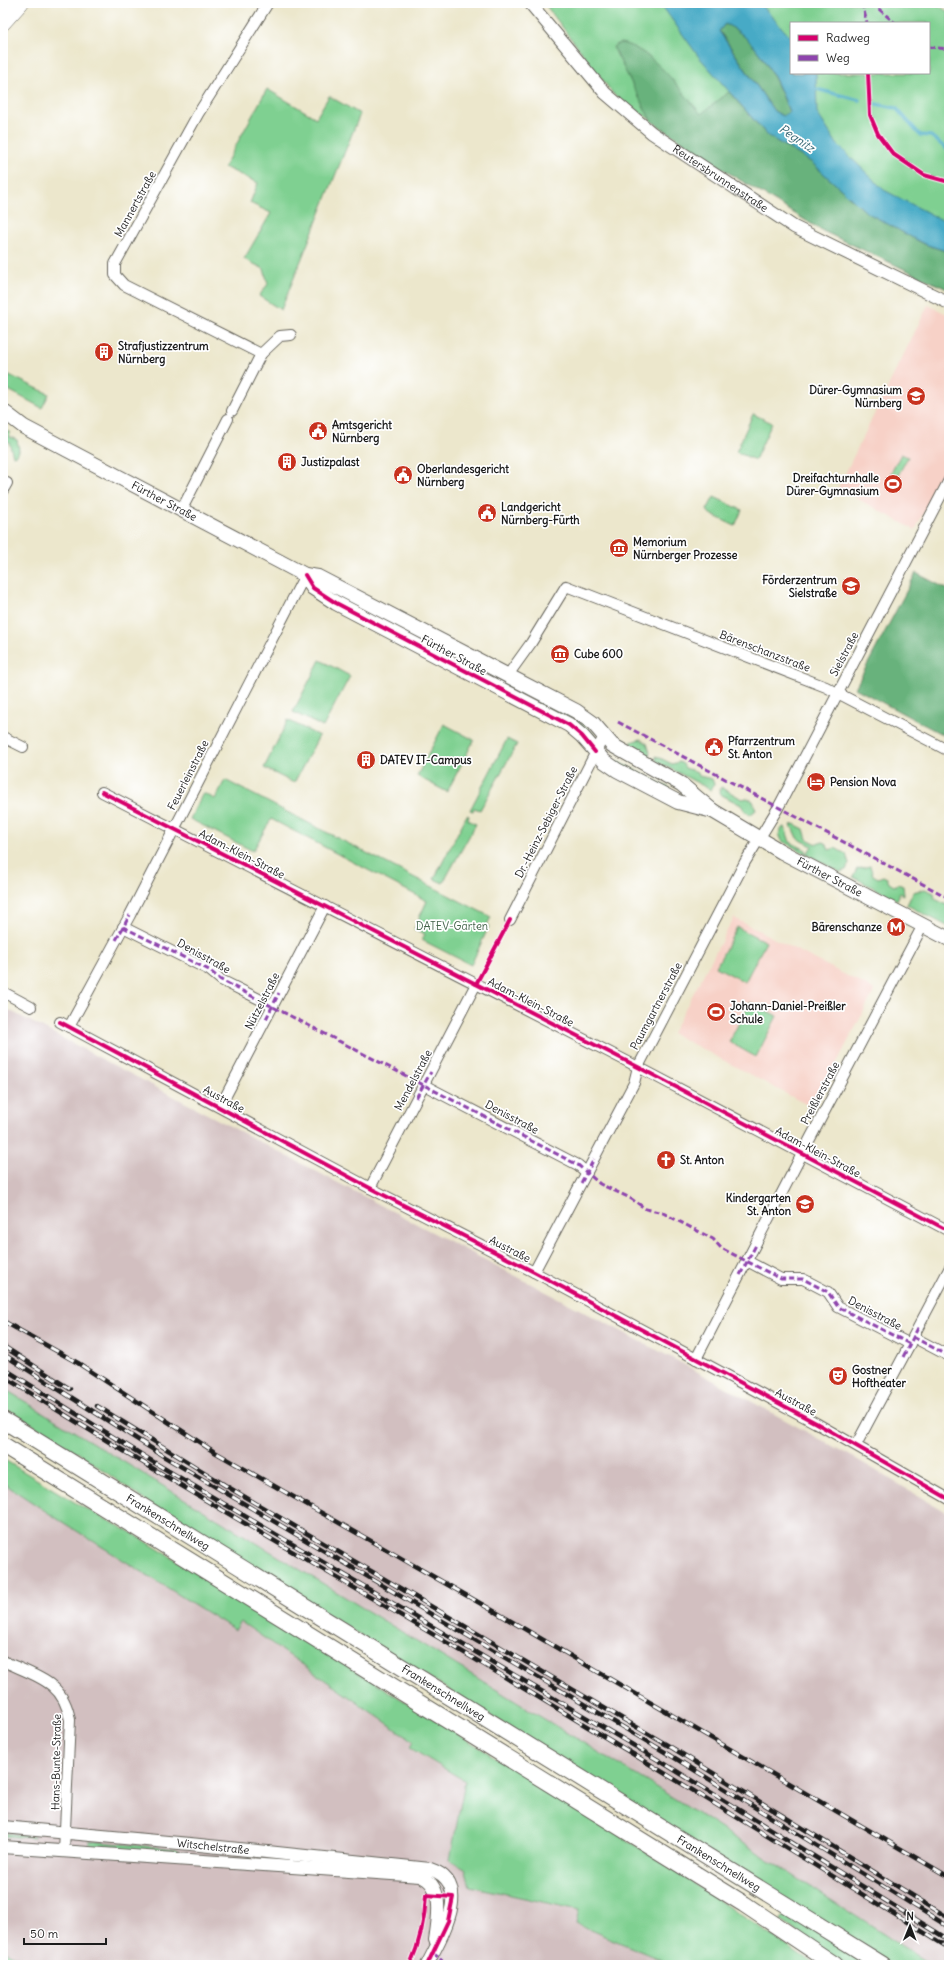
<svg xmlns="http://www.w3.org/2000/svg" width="952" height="1968" font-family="Delius,sans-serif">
  <rect width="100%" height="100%" fill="#fff"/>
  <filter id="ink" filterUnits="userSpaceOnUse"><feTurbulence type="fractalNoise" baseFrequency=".025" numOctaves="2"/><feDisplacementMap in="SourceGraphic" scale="8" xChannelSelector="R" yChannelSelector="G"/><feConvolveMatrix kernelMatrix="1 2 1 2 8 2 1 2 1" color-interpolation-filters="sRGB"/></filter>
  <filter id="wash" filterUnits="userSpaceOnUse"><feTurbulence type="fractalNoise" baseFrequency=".012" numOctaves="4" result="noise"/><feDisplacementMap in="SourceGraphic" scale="16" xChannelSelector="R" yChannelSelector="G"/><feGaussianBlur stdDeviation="0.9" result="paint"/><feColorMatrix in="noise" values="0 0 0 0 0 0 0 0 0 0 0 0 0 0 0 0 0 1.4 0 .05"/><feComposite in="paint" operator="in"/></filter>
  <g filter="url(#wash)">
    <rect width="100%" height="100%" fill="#ece7cc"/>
    <g fill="#f7d1c7">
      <path d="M928,305L949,315V462L915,530L838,488Z"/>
      <path d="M734,918L875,990L813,1108L672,1033Z"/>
    </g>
    <g fill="#d2bfc0">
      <path d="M3,1007L676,1360L858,1460L949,1514V1965H931L680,1802L3,1388Z"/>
      <path d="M3,1483L56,1518L235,1630L240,1622L413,1741L410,1749L465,1781L450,1859L465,1868L470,1886L579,1910L576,1924L673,1965H3Z"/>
    </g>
    <g fill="#7fd091" stroke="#4e7656" fill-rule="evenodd">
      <path d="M544,3H936L949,13V290L823,231L732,175L614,95ZM791,23H929V73H791Z"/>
      <path d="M267,89L316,118L329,96L360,114L281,310L259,296L268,284L264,269L244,259L271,213L250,203L258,183L224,167Z"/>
      <path d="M3,372L49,394L42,408L3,387Z"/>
      <path d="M753,414L772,423L755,460L736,452Z"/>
      <path d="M3,430L9,432L10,437L17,440L19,449L16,455L13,456L9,442L3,439Z"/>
      <path d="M901,454L908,457L896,479L890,475Z"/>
      <path d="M714,497L742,510L735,526L710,514L707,510Z"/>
      <path d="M385,619L524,692L522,696L383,623Z"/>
      <path d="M320,660L350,676L323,727L293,712Z"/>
      <path d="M538,699L579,721L595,735L590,739L536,703Z"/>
      <path d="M288,720L319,736L294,783L264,768Z"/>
      <path d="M444,724L474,740L447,792L417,776Z"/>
      <path d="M507,739L517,744L480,810L474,808L473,811L470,810Z"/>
      <path d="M640,739L647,743L650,753L648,757L635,750L631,742Z"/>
      <path d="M656,756L672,764L679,762L683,764L685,768L698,772L699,776L712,779L714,784L711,790L656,761Z"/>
      <path d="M618,761L670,788L668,792L616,765Z"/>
      <path d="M225,780L491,917L487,925L489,926L471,965L422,940L425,934L414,929L427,901L271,819L253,851L190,819L203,793L215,799Z"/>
      <path d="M721,787L742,799L747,798L753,801L756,810L750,815L745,811L741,805L720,794L719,792Z"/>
      <path d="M467,815L469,816L468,820L476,824L443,883L434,879Z"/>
      <path d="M794,824L804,829L807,839L817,844L823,842L826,843L829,850L835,848L846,854L849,863L846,870L840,872L782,841L779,834L782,828L785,827L790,842L806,850L807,854L812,846L797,838L791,825Z"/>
      <path d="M870,866L873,875L878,878L883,876L887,878L889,883L894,886L898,884L903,886L904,895L900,893L897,900L853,877L857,869Z"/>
      <path d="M925,889L934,893L935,899L947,905L949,927L907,905L913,892Z"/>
      <path d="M737,927L766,942L745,982L716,967Z"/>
      <path d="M750,1002L777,1016L756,1057L729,1042Z"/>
      <path d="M3,1388L680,1802L931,1965H891L884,1961L147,1502L83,1456L3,1406Z"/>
      <path d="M3,1459L81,1506L134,1534L610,1828L816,1965H673L576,1924L579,1910L470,1886L465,1868L450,1860L465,1781L410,1748L413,1741L241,1622L235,1630L56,1518L3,1483Z"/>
      <path d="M3,1833L34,1836V1838L3,1836Z"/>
      <path d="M89,1841L177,1849L178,1851L176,1854L89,1848Z"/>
      <path d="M786,1913L872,1965H845L781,1921Z"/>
      <path d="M3,1950L33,1965H10L3,1961Z"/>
    </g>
    <g fill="#67b27b" stroke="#42674c">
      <path d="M726,24C759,40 776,79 789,112L783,116L774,111L719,30Z"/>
      <path d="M620,43C651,47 681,91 701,114L729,92L768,136L811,162L866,212L924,244L949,252V290L823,231L732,175L651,121L613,47Z"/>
      <path d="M916,573L949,590V738L855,688Z"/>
    </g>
    <path fill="#46aac6" stroke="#316371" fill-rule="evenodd" d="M660,3H760L791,38V73H816L817,113L837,144L884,190L940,219L949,221V252L924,244L866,212L811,162L768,136L699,57ZM725,24C756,36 779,82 789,112L783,116L774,111L719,31Z"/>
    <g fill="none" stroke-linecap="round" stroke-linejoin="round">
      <g stroke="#46aac6" stroke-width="3.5">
        <path d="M812,88L859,100"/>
        <path d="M876,104L896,108L920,135L931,136L949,151"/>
      </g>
    </g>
  </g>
  <g filter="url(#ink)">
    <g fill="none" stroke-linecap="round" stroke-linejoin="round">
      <g stroke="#65635a" stroke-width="12">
        <g id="minor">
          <path d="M261,354L280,336L291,335"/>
          <path d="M232,411L261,354L124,285L115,275V264L198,114L268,3"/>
          <path d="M3,490L7,483"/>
          <path d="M182,509L228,419"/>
          <path d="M508,675L531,643L566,586L826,687L949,751"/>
          <path d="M3,737L23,747"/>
          <path d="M102,792L638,1067L949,1231"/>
          <path d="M510,920L604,736"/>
          <path d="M123,927L209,970L221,980L273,1006"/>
          <path d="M3,992L31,1007"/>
          <path d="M60,1022L370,1188L534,1272L816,1423L949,1499"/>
          <path d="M69,1027L130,915L305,575"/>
          <path d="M424,1085L578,1165L587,1173"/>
          <path d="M220,1107L325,906"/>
          <path d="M370,1188L476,984"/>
          <path d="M747,1261L781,1279H803L828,1292L838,1307L910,1344L856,1445"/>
          <path d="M949,1269L913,1337L949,1356"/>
          <path d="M534,1272L634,1083L638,1067L745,862L778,808L949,480"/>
          <path d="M696,1359L802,1154L923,925"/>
          <path d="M3,1661C35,1676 64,1681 70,1720L64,1851"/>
        </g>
      </g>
      <g stroke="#65635a" stroke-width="14">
        <g id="tertiary">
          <path id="s1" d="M530,3L605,93L652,133L794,227L949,303"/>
          <path id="s2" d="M3,1827L190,1844L430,1869C475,1884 440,1938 427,1965"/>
          <path d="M3,1847L420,1876C445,1885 438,1919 435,1940"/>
        </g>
      </g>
      <g stroke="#65635a" stroke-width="16">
        <g id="secondary">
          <path id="s3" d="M3,411L24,427L305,575L318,577L576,711L593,723L612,745L681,784L713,811"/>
          <path id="s4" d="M305,575L313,588L336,603L569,725L582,736L604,761L617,770L678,802L713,811L782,852L949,939"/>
        </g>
      </g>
      <g stroke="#65635a" stroke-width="16">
        <path id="primary" d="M3,23L21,3"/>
      </g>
      <g stroke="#65635a" stroke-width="18">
        <g id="trunk">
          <path id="s5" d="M3,1420L883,1965"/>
          <path d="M3,1445L744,1904L835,1965"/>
        </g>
      </g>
      <use href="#minor" stroke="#fff" stroke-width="10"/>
      <use href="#tertiary" stroke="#fff" stroke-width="12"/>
      <use href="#secondary" stroke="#fff" stroke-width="14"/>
      <use href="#primary" stroke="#fff" stroke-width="15"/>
      <use href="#trunk" stroke="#fff" stroke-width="16"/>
      <g stroke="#1c1c1c" stroke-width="4.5">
        <g id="rail">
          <path d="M3,1321L78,1363L213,1451L499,1614L949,1877"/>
          <path d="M3,1346L70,1389"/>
          <path d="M3,1354L165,1457L670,1755L949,1927"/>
          <path d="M3,1368L155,1463L665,1764L949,1940"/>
          <path d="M3,1376C170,1482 343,1580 513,1682C659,1769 804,1858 949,1948"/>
          <path d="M97,1406L228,1487L674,1749L949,1918"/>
        </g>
      </g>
      <use href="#rail" stroke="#fff" stroke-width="3" stroke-dasharray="9" stroke-linecap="butt"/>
      <g stroke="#8e44ad" stroke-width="3" stroke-dasharray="6 3" stroke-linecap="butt">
        <path d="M862,3L867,23"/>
        <path d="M872,3L895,23"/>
        <path d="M929,47L949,49"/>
        <path d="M618,722L949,898"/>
        <path d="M123,927L209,970L221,980L578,1165L600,1184L630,1198L646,1209L663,1213L713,1239L721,1248L781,1279H803L828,1292L838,1307L910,1344"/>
        <path d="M116,940L130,915"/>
        <path d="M266,1019L279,993"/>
        <path d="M416,1098L431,1072"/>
        <path d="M581,1183L594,1159"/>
        <path d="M740,1275L756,1245"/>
        <path d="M913,1337L949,1356"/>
        <path d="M903,1357L919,1326"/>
        <path d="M433,1953L447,1965"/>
      </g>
      <g stroke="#fff" stroke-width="6">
        <g id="cycleway">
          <path d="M868,73L870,115L878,134L893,154L924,175L949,182"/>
          <path d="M305,575L313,588L336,603L569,725L582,736L595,752"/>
          <path d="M102,792L638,1067L949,1231"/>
          <path d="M476,984L510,920"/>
          <path d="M60,1022L370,1188L534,1272L816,1423L949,1499"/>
          <path d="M410,1965C420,1942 425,1920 426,1895L453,1897L448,1921L427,1965"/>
        </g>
      </g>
      <use href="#cycleway" stroke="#d6006c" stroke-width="4"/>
    </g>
  </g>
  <defs>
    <g id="building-disc" transform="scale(1)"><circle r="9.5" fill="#c8321e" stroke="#fff"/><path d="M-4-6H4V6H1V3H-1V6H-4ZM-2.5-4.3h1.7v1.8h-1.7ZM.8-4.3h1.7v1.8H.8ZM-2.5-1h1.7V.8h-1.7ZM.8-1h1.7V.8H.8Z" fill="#fff"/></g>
    <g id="school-disc" transform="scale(1)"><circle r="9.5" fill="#c8321e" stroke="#fff"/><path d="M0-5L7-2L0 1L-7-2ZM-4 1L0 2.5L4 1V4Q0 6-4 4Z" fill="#fff"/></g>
    <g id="civic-disc" transform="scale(1)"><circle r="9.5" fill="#c8321e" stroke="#fff"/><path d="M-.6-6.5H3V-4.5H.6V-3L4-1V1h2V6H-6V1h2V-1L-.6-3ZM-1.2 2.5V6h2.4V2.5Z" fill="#fff"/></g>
    <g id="stadium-disc" transform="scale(1)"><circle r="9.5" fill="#c8321e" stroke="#fff"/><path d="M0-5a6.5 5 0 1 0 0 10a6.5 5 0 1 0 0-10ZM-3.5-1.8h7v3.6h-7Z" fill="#fff"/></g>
    <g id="museum-disc" transform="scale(1)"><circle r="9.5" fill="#c8321e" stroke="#fff"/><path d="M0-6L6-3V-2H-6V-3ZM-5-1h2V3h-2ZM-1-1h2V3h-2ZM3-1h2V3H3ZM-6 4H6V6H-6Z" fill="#fff"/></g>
    <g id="hotel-disc" transform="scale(1)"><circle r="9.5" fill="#c8321e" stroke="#fff"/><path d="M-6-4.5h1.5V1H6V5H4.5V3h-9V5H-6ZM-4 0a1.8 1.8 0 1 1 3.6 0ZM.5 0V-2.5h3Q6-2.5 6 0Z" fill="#fff"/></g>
    <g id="metro-disc" transform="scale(1)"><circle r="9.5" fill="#c8321e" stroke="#fff"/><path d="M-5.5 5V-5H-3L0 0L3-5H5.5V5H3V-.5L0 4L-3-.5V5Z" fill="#fff"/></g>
    <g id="church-disc" transform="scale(1)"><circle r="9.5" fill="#c8321e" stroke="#fff"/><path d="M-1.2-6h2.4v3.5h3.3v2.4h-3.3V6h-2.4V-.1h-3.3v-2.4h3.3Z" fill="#fff"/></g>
    <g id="theatre-disc" transform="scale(1)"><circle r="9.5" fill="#c8321e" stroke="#fff"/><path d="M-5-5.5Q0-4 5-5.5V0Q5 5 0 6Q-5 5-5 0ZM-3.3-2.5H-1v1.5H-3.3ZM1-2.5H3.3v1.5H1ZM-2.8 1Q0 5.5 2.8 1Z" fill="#fff"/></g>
  </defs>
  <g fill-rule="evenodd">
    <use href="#building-disc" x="104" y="352"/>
    <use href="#school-disc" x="916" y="396"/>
    <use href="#civic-disc" x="318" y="431"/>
    <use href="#building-disc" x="287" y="462"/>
    <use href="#civic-disc" x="403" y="475"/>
    <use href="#stadium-disc" x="893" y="484"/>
    <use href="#civic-disc" x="487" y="513"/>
    <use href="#museum-disc" x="619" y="548"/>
    <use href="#school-disc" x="851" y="586"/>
    <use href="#museum-disc" x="560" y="654"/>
    <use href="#civic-disc" x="714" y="747"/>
    <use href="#building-disc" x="366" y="760"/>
    <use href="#hotel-disc" x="816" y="782"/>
    <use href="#metro-disc" x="896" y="927"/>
    <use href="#stadium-disc" x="716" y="1012"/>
    <use href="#church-disc" x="666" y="1160"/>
    <use href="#school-disc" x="805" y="1204"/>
    <use href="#theatre-disc" x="838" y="1376"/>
  </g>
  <g text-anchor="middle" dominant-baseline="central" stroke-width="3.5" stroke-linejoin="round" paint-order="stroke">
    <g font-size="11" fill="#1c1c1c" stroke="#fff">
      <text stroke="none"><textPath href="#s1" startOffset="261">Reutersbrunnenstraße</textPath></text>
      <text transform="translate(135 204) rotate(-61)">Mannertstraße</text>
      <text stroke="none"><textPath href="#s3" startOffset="185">Fürther Straße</textPath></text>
      <text transform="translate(765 651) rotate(21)">Bärenschanzstraße</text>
      <text transform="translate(844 654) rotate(-62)">Sielstraße</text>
      <text transform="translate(454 655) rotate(28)">Fürther Straße</text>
      <text transform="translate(188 775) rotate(-63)">Feuerleinstraße</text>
      <text transform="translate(546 822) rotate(-63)">Dr.-Heinz-Sebiger-Straße</text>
      <text transform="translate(242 854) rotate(27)">Adam-Klein-Straße</text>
      <text stroke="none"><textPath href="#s4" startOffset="611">Fürther Straße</textPath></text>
      <text transform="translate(204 956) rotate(29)">Denisstraße</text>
      <text transform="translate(262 1001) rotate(-63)">Nützelstraße</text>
      <text transform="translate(531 1002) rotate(27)">Adam-Klein-Straße</text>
      <text transform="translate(656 1006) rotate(-62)">Paumgartnerstraße</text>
      <text transform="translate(413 1080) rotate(-62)">Mendelstraße</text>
      <text transform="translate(820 1093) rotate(-62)">Preißlerstraße</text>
      <text transform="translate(224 1099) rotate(28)">Austraße</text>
      <text transform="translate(512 1117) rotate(28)">Denisstraße</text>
      <text transform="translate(818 1152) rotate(28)">Adam-Klein-Straße</text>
      <text transform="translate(510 1249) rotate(27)">Austraße</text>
      <text transform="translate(875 1313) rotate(28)">Denisstraße</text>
      <text transform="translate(796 1402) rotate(28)">Austraße</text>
      <text stroke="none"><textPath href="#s5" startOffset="194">Frankenschnellweg</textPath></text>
      <text stroke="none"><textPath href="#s5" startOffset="518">Frankenschnellweg</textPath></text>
      <text transform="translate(56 1762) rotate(-89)">Hans-Bunte-Straße</text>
      <text stroke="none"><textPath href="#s2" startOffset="211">Witschelstraße</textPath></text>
      <text stroke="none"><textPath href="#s5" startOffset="842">Frankenschnellweg</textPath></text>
    </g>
    <g font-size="11" font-weight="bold" fill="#1c1c1c" stroke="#fff" text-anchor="start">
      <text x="118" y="346">Strafjustizzentrum<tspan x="118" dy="13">Nürnberg</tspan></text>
      <text x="902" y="390" text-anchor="end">Dürer-Gymnasium<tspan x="902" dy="13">Nürnberg</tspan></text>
      <text x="332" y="425">Amtsgericht<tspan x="332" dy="13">Nürnberg</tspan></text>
      <text x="301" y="462">Justizpalast</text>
      <text x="417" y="469">Oberlandesgericht<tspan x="417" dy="13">Nürnberg</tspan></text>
      <text x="879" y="478" text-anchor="end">Dreifachturnhalle<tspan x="879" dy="13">Dürer-Gymnasium</tspan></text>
      <text x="501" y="507">Landgericht<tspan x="501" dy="13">Nürnberg-Fürth</tspan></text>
      <text x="633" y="542">Memorium<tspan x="633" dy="13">Nürnberger Prozesse</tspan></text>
      <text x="837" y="580" text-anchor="end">Förderzentrum<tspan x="837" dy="13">Sielstraße</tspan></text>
      <text x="574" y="654">Cube 600</text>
      <text x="728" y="741">Pfarrzentrum<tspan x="728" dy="13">St. Anton</tspan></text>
      <text x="380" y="760">DATEV IT-Campus</text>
      <text x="830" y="782">Pension Nova</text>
      <text x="882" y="927" text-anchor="end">Bärenschanze</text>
      <text x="730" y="1006">Johann-Daniel-Preißler<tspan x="730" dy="13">Schule</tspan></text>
      <text x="680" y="1160">St. Anton</text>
      <text x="791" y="1198" text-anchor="end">Kindergarten<tspan x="791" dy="13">St. Anton</tspan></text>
      <text x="852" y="1370">Gostner<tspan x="852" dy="13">Hoftheater</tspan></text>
    </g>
    <g font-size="11" fill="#44644b" stroke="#fff">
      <text x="452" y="926">DATEV-Gärten</text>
    </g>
    <g font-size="12" font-style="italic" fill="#316371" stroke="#fff">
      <text transform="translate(797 138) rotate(34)">Pegnitz</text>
    </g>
  </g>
  <rect width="952" height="1968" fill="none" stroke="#fff" stroke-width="16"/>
  <rect x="790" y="22" width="140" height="52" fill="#ffffff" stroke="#a4a4a4"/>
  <rect x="798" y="35" width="20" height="6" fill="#d6006c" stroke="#a4a4a4"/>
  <text x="826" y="42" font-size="12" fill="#1c1c1c">Radweg</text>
  <rect x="798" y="55" width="20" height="6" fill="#8e44ad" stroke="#a4a4a4"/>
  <text x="826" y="62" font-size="12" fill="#1c1c1c">Weg</text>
  <g transform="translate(910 1926) rotate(1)" stroke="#ffffff" stroke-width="3" paint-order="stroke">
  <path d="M0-3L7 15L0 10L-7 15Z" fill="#1c1c1c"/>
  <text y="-6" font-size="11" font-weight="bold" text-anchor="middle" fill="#1c1c1c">N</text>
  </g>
  <path d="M24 1938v6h82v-6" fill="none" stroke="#1c1c1c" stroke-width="2"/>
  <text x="30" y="1938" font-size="12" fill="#1c1c1c" stroke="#ffffff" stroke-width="3" paint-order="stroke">50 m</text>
</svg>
